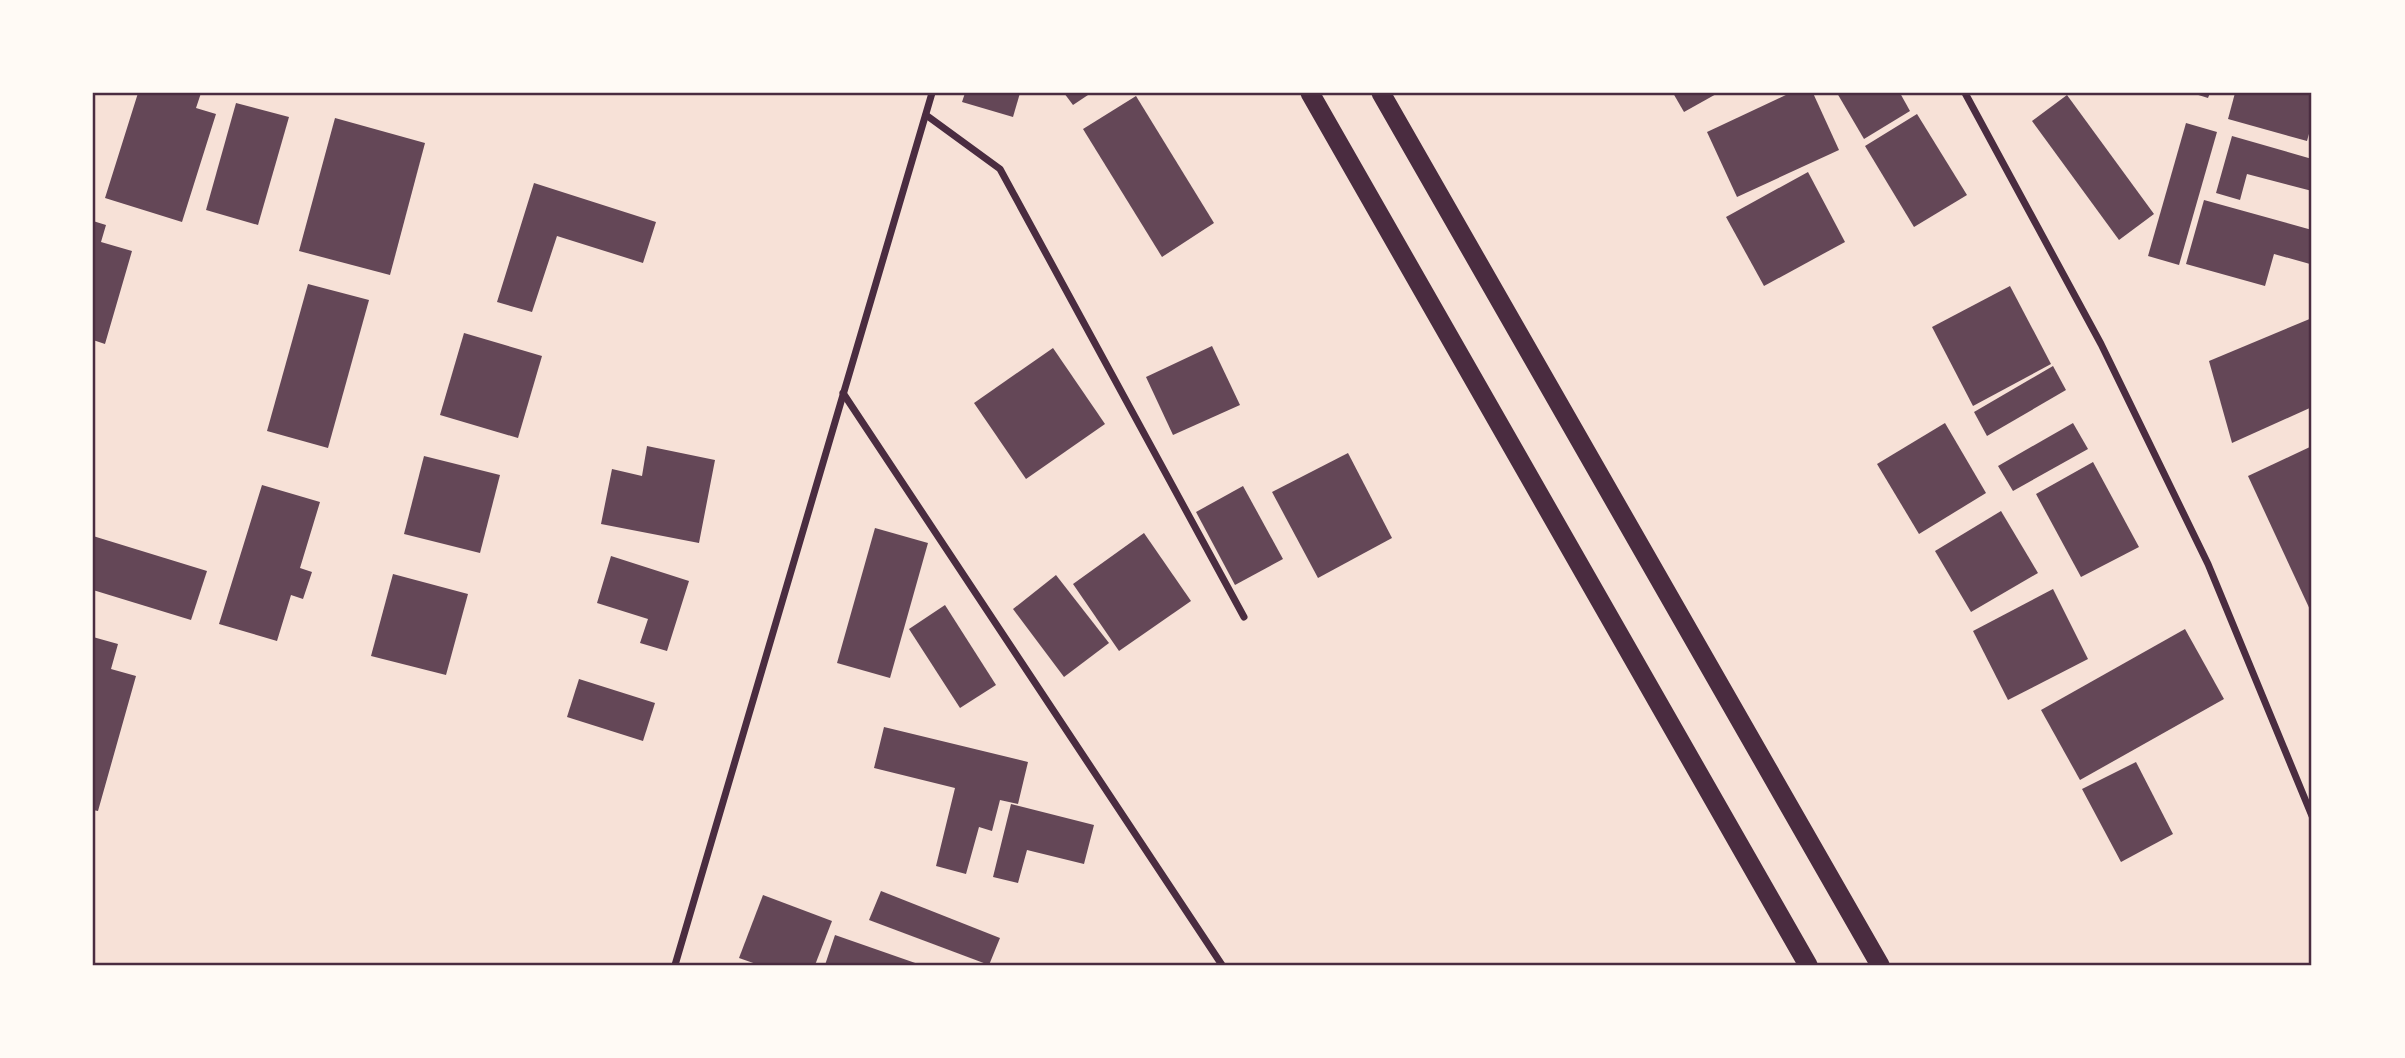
<svg xmlns="http://www.w3.org/2000/svg" width="2405" height="1058" font-family="Arial,sans-serif">
  <rect width="100%" height="100%" fill="#f7e1d7"/>
  <g fill="#644757">
    <path d="M138,93H201L196,108L216,114L182,222L105,198Z"/>
    <path d="M965,93H1020L1013,117L962,102Z"/>
    <path d="M1064,93H1091L1073,105Z"/>
    <path d="M1673,93H1718L1684,112Z"/>
    <path d="M1790,93H1813L1839,150L1737,197L1707,132Z"/>
    <path d="M1837,93H1900L1910,111L1864,139Z"/>
    <path d="M2192,93H2210L2208,98Z"/>
    <path d="M2235,93H2312V123L2307,141L2228,119Z"/>
    <path d="M2067,95L2154,214L2119,240L2032,121Z"/>
    <path d="M1136,96L1214,223L1162,257L1083,129Z"/>
    <path d="M236,103L289,117L258,225L206,210Z"/>
    <path d="M1917,114L1967,195L1914,227L1865,146Z"/>
    <path d="M335,118L425,143L390,275L299,251Z"/>
    <path d="M2186,123L2217,132L2179,265L2148,256Z"/>
    <path d="M2232,136L2312,159V191L2247,174L2240,200L2216,193Z"/>
    <path d="M1808,172L1845,242L1764,286L1726,217Z"/>
    <path d="M534,183L656,222L643,263L557,236L532,312L497,302Z"/>
    <path d="M2204,200L2312,230L2310,264L2274,254L2265,286L2186,264Z"/>
    <path d="M93,221L106,225L101,242L132,251L105,344L93,340Z"/>
    <path d="M308,284L369,300L328,448L267,431Z"/>
    <path d="M2010,286L2051,364L1973,406L1932,327Z"/>
    <path d="M2312,318V407L2232,443L2209,361Z"/>
    <path d="M464,333L542,356L518,438L440,415Z"/>
    <path d="M1212,346L1240,405L1173,435L1146,377Z"/>
    <path d="M1053,348L1105,424L1026,479L974,403Z"/>
    <path d="M2053,366L2066,390L1987,436L1974,412Z"/>
    <path d="M1945,423L1986,493L1919,534L1877,464Z"/>
    <path d="M2073,423L2088,449L2013,491L1998,466Z"/>
    <path d="M647,446L715,460L699,543L601,524L612,469L642,476Z"/>
    <path d="M2312,446V614L2248,476Z"/>
    <path d="M1348,453L1392,538L1318,578L1272,492Z"/>
    <path d="M424,456L500,475L480,553L404,534Z"/>
    <path d="M2093,462L2139,547L2081,577L2036,494Z"/>
    <path d="M262,485L320,502L300,568L312,572L303,599L291,595L277,641L219,624Z"/>
    <path d="M1243,486L1283,559L1235,585L1196,512Z"/>
    <path d="M2001,511L2038,573L1971,612L1935,551Z"/>
    <path d="M875,528L928,543L890,678L837,663Z"/>
    <path d="M1144,533L1191,601L1119,651L1073,584Z"/>
    <path d="M93,536L207,571L191,620L93,590Z"/>
    <path d="M611,556L689,581L667,651L640,643L648,619L597,603Z"/>
    <path d="M393,574L468,594L446,675L371,656Z"/>
    <path d="M1056,575L1109,643L1064,677L1013,609Z"/>
    <path d="M2053,589L2088,659L2008,700L1973,631Z"/>
    <path d="M945,605L996,685L960,708L909,629Z"/>
    <path d="M2185,629L2224,699L2080,780L2041,710Z"/>
    <path d="M93,637L118,644L111,669L136,676L98,811L93,810Z"/>
    <path d="M579,679L655,703L643,741L567,717Z"/>
    <path d="M884,727L1028,762L1018,804L1000,800L992,831L979,827L966,874L936,866L955,788L874,768Z"/>
    <path d="M2136,762L2173,834L2121,862L2082,789Z"/>
    <path d="M1011,804L1094,825L1084,864L1027,850L1018,883L993,877Z"/>
    <path d="M881,891L1000,938L989,965L869,920Z"/>
    <path d="M763,895L832,921L815,965H759L739,958Z"/>
    <path d="M835,935L921,965H825Z"/>
  </g>
  <g fill="none" stroke-linecap="round" stroke-linejoin="round">
    <g stroke="#4a2c40" stroke-width="7">
      <path d="M1965,93L2101,344L2208,564L2312,816"/>
      <path d="M926,115L1000,169L1244,617"/>
      <path d="M843,393L1222,965"/>
      <path d="M675,965L932,93"/>
    </g>
    <g stroke="#4a2c40" stroke-width="19">
      <path d="M1310,93L1808,965"/>
      <path d="M1381,93L1880,965"/>
    </g>
  </g>
  <rect width="2405" height="1058" fill="none" stroke="#fffaf5" stroke-width="189"/>
  <rect x="94" y="94" width="2216" height="870" fill="none" stroke="#4a2c40" stroke-width="2.5"/>
</svg>
